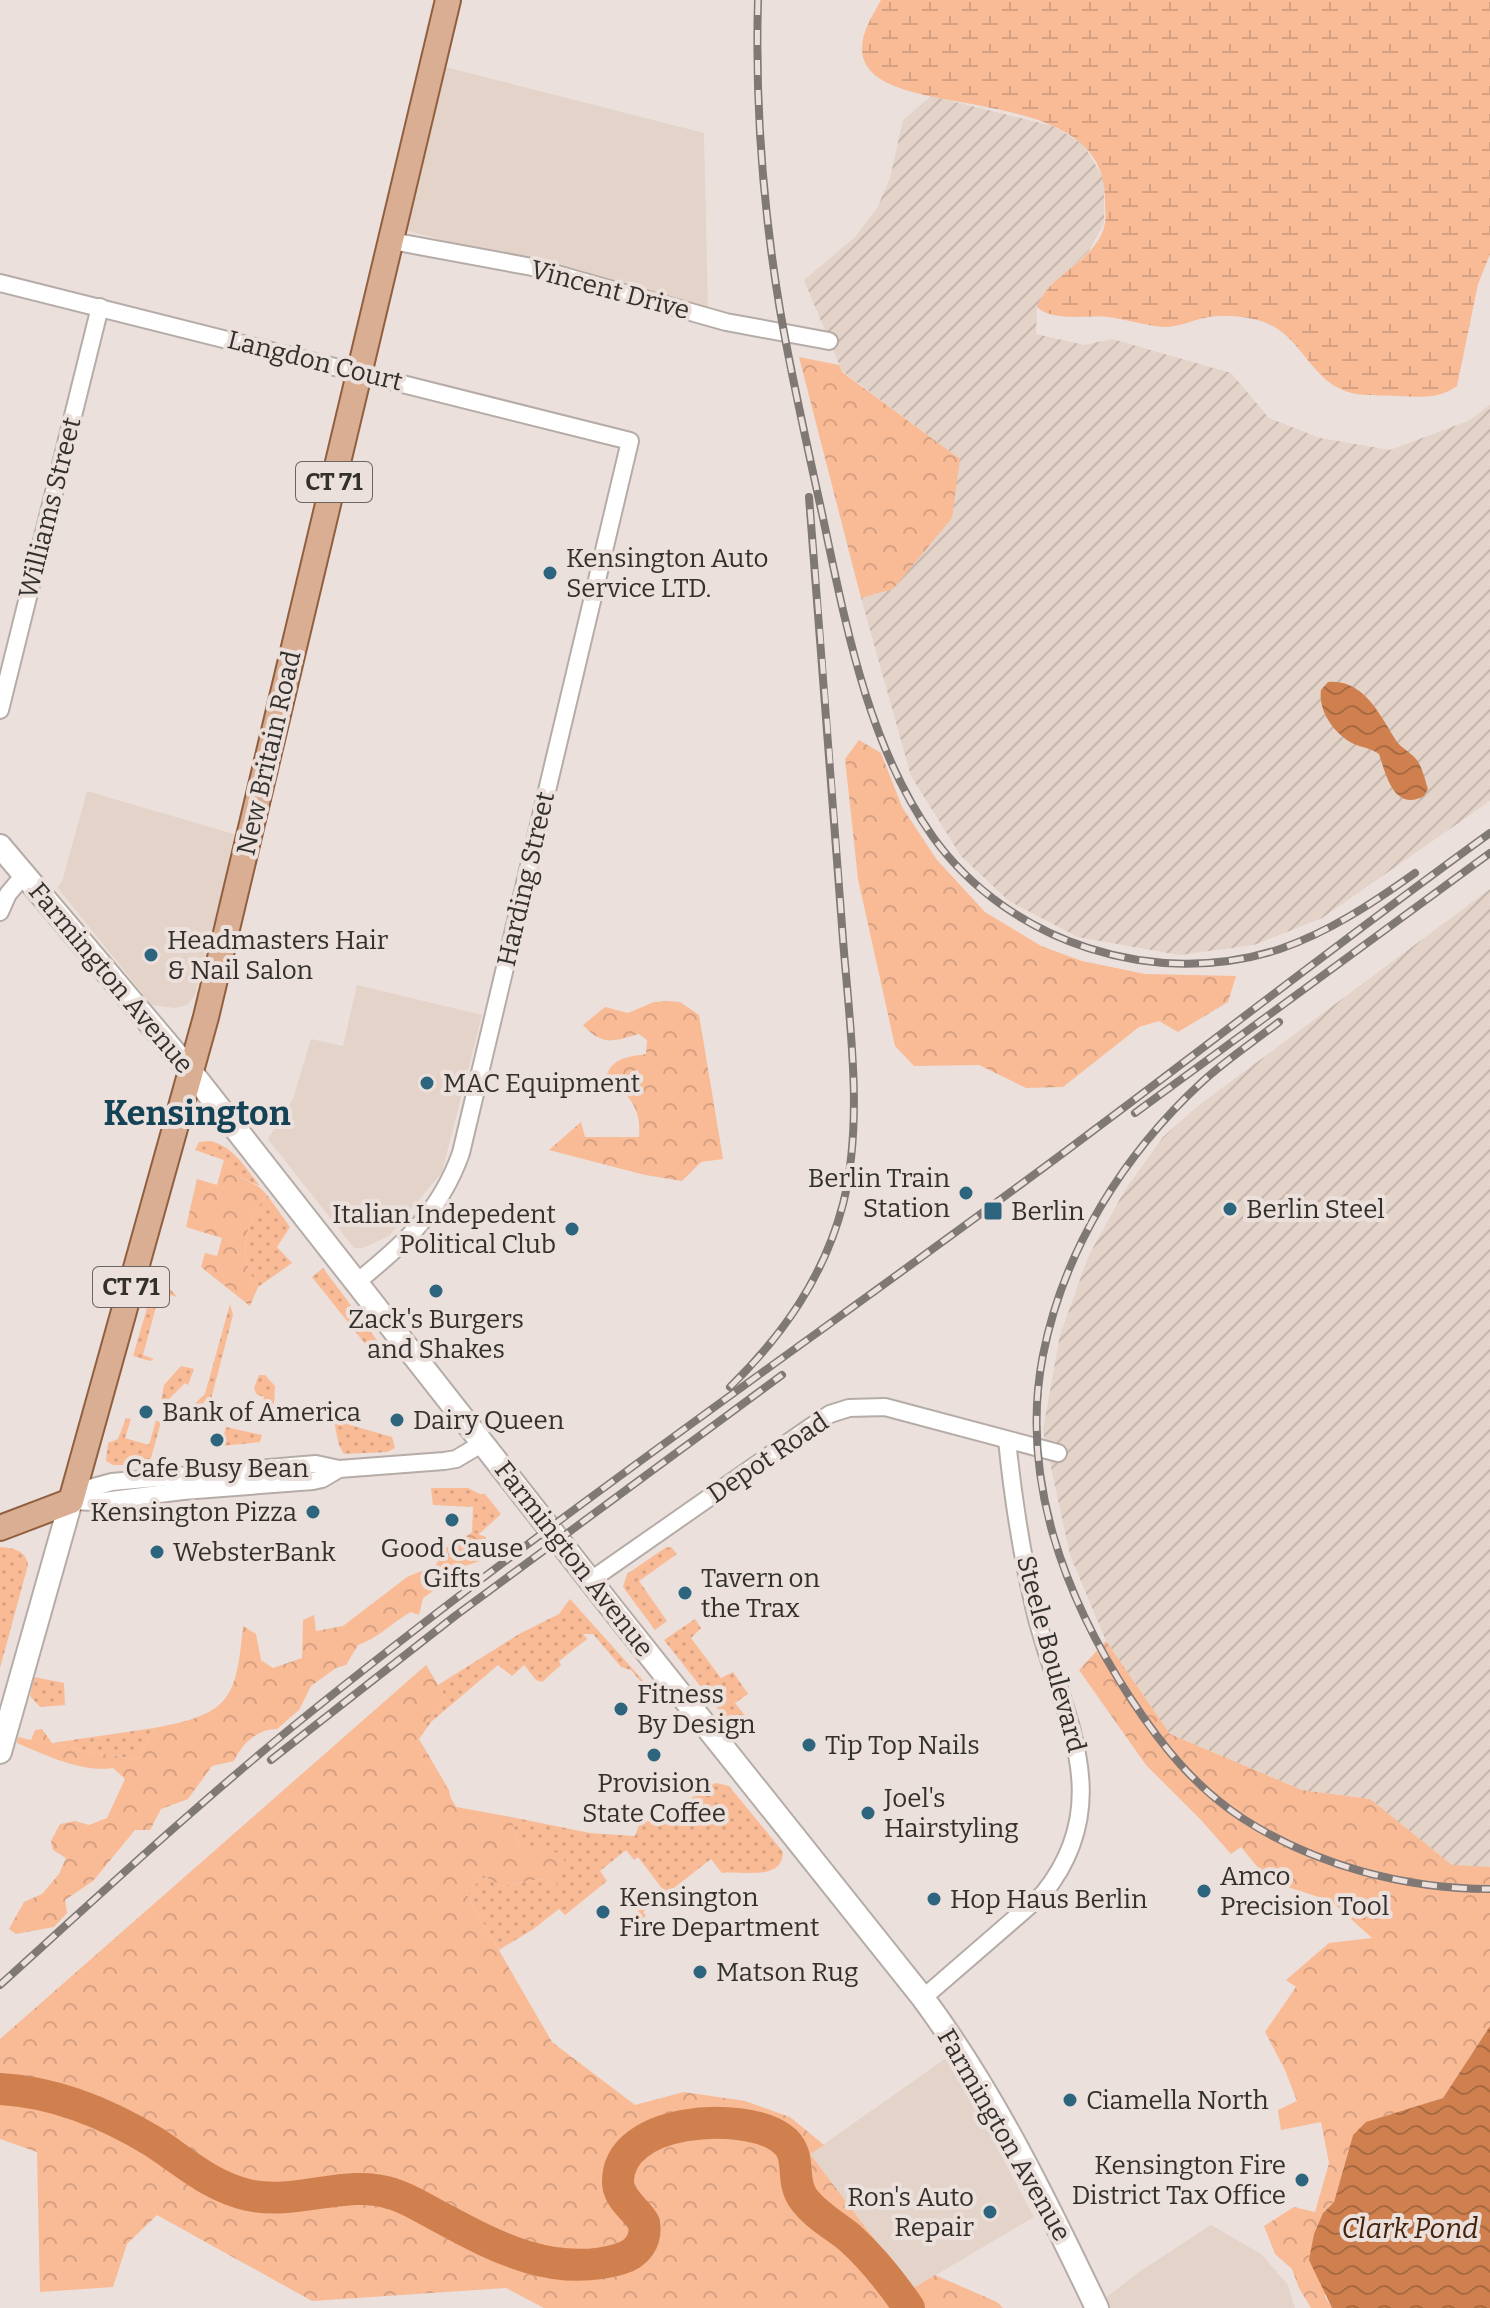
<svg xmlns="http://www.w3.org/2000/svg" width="1490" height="2308" font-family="Bitter,serif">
  <defs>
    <pattern id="industrial-furrows" width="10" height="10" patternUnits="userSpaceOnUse" patternTransform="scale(2)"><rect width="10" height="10" fill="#e4d3c9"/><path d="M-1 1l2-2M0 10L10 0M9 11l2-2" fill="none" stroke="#c4b5ad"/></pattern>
    <pattern id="grass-dots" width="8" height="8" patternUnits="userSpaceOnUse" patternTransform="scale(2)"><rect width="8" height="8" fill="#f9ba96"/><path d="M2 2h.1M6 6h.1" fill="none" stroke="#d6a082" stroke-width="1.8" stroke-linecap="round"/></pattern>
    <pattern id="forest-crowns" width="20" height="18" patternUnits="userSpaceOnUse" patternTransform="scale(2)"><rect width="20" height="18" fill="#f9ba96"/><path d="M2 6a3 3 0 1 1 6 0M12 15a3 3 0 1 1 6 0" fill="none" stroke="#d6a082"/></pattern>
    <pattern id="wetland-marsh" width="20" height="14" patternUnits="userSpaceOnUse" patternTransform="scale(2)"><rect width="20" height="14" fill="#f9ba96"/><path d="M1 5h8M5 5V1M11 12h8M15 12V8" fill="none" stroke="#d6a082"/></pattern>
    <pattern id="water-waves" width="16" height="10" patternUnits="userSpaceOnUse" patternTransform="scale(2)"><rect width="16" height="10" fill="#cf804e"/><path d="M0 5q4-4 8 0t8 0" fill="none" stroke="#a96941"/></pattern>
  </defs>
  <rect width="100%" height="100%" fill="#ebe0db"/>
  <g fill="#e4d3c9">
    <path d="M445,67L704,133L708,311L405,230Z"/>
    <path d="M87,791L237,835L195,995L187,1005L175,1008L152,1005L57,887L62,882Z"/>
    <path d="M357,985L482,1015L442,1172L389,1236L363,1248H354L268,1139L293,1099L311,1039L343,1046Z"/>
    <path d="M949,2056L1034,2217L912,2289L810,2154Z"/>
    <path d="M1211,2225L1261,2254L1288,2285L1295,2308H1109L1104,2299L1139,2272Z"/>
  </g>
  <g fill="url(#industrial-furrows)">
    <path d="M931,96L1053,126L1083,144L1104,179V224L1088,252L1043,294L1037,307L1036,334L1084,345L1112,339L1231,373L1269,418L1320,438L1390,450L1468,421L1490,405V801L1322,918L1254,945L1179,955L1078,937L1009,901L961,856L911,776L861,598L893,589L960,459L842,371L804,280L855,237L877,208L890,178L903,120Z"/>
    <path d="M1490,889V1867L1452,1866L1370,1799L1302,1790L1170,1734L1106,1641L1070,1555L1043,1430L1060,1335L1089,1255L1125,1190L1163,1137L1198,1106Z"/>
  </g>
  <g fill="url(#grass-dots)">
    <path d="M209,1141C233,1145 246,1169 260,1186L233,1174L224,1160L195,1150L199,1142Z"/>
    <path d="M267,1195L290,1227L277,1247L292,1263L258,1287C237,1257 244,1222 267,1195Z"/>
    <path d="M323,1268L388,1355L383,1360H378L312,1277Z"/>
    <path d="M154,1284L170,1289L177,1297L160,1292L143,1355L154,1359L150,1361L133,1356Z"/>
    <path d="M230,1304L233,1315L210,1403L204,1401L198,1423L182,1418L181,1412L184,1414L205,1394Z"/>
    <path d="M181,1366L194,1369L188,1385L185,1383L169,1399L170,1402H161L164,1385Z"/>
    <path d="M259,1375H265L275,1386L274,1404L268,1409L269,1404L263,1403L264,1397L256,1394L254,1388Z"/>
    <path d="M339,1413L350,1425L392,1437L395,1448L387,1452L344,1454L339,1445L333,1417Z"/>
    <path d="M126,1418L131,1419L125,1438L149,1445L156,1421L161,1422L149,1465H113L106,1461L108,1443L118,1439Z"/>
    <path d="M226,1427L262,1435L260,1442L221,1446Z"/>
    <path d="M431,1488H468L480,1494H485L501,1514L478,1535L472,1532L473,1507L433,1505Z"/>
    <path d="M0,1547C13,1548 26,1550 28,1565L0,1668Z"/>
    <path d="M671,1547L677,1554L639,1581L667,1621L655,1630L623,1587L627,1574L665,1548Z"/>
    <path d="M570,1599L648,1686L646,1688L631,1670L621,1667L593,1634H583L587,1639L559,1661L561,1665L542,1682L536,1680L524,1665L512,1676L498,1665L431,1722L419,1739L449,1790L451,1800L417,1740L429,1718L446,1698L438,1685L519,1634L559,1614Z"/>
    <path d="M695,1619L701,1628L691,1638L721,1678L733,1672L748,1694L735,1703L751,1723L738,1734L664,1640Z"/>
    <path d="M34,1677L64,1683L65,1705L40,1707L30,1696Z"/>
    <path d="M154,1728L137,1759L84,1751L52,1743Z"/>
    <path d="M716,1783L729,1786L783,1852C782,1882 742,1870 722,1873L711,1859L643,1912L646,1916L633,1927L627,1920L664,1891L638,1857L634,1860L626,1850L600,1871L607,1881L565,1915L559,1909L532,1930L499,1950L467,1895L483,1875L501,1886L540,1879L556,1886L519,1847L511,1817L590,1833L635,1836L640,1822C677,1821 686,1796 716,1783Z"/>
  </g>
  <g fill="url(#forest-crowns)">
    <path d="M799,357L839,365L842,372L960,459L952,518L893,589L861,598Z"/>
    <path d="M859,740L881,753L902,807L937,860L985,912L1041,946L1082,961L1145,974L1236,976L1228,1002L1178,1032L1159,1021L1139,1027L1063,1087L1026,1088L979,1065L914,1066L895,1046L858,879L845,759Z"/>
    <path d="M667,1001L680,1002L699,1015L723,1159L701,1162L682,1181L645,1175L549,1150L581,1122L585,1137H639C642,1106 627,1095 607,1074C614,1057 629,1057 646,1054L647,1040L639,1034C613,1041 603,1047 583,1025L605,1007L628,1013L654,1002Z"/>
    <path d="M224,1160C240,1186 252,1176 267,1195C244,1222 237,1257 258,1287L250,1306L201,1267L205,1253L217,1256L222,1238L186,1227L197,1179L217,1185Z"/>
    <path d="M472,1532L486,1537L483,1560L459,1568L449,1567L447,1581L423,1598L419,1615L411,1612C392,1622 379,1638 358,1645L346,1665L336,1668L311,1686L299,1710L277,1729C257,1729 242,1744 234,1761L212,1766L188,1799L161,1809L150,1830H135L93,1881L65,1900L67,1913L54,1927L16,1934L9,1929L24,1902L42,1894L59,1874L66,1858L53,1850L51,1841L60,1824L75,1821L89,1825L107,1818L125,1779L113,1768C83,1773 45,1755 17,1743L18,1737L31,1740L35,1730L42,1729L52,1743L84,1751L137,1759L154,1728C230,1714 236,1700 243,1626L256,1634L261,1660L273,1668L302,1658L303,1620L314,1615L316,1631L343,1626L407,1577L436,1565L446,1547H451Z"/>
    <path d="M1106,1641L1170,1734L1302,1790L1370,1799L1452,1865L1490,1867V2026L1443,2098L1380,2118L1353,2135L1334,2202L1323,2213L1325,2297L1332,2308H1311L1299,2288L1292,2269L1275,2254L1264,2226L1294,2207L1315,2212L1329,2163L1321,2122L1281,2130L1278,2110L1297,2101L1285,2070L1265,2032L1296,1987L1286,1980L1329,1943L1372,1938L1331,1901L1269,1881L1241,1847L1231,1854L1201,1820L1146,1765L1079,1670Z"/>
    <path d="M426,1665L446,1698L429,1718L417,1740L456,1807L511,1817L519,1847L566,1854L556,1886L540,1879L501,1886L483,1875L467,1895L552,2042L635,2105L684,2092L745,2101L790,2117L824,2145L810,2154L912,2289L935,2275L997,2302L1003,2308H544L506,2288L312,2301L157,2215L127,2244L113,2287L40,2292L37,2152L0,2139V2039Z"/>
  </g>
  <path fill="url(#wetland-marsh)" d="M881,0H1490V254L1478,284L1457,386C1439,399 1421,397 1399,396C1382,395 1362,397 1345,391C1307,377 1300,330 1257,320C1243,316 1223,315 1209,317C1195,319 1182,326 1168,327C1148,327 1127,319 1108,317C1087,315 1053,322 1037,307C1049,273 1098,261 1105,223C1106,215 1105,207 1105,199C1106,77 880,125 863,57C858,37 872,17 881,0Z"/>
  <g fill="url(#water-waves)">
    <path d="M1328,682C1365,679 1380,716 1397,742C1403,749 1410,752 1416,759C1422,766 1425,780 1428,789L1424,796C1394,812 1386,775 1379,754C1371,748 1363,748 1354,744C1334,734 1318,711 1321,690Z"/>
    <path d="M1490,2026V2308H1332L1309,2260L1314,2234L1323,2213L1334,2202L1353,2135L1366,2122L1443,2098Z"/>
  </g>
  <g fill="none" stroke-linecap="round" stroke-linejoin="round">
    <path stroke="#cf804e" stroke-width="32" d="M0,2089C54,2092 108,2114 154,2142C186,2163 210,2186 248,2195C298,2206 346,2178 393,2194C410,2199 426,2210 442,2218C497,2248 555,2278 620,2259C637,2254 647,2241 644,2223C637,2210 619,2200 618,2183C616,2118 742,2110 781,2138C804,2154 789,2178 803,2198C815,2215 834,2225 850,2238C872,2258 892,2283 909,2308"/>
    <g stroke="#b6aca7" stroke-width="20">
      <g id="street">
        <path d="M392,241L532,267L726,322L829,341"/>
        <path d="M0,283L630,441L461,1153C440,1212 405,1243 357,1282"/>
        <path d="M0,710L100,307"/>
        <path d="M0,912L8,894L24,875"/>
        <path d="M71,1501L90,1488L112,1482L292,1466L316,1464L339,1469L444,1461L456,1459L483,1443"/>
        <path d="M71,1501L95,1502L183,1491L313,1481L322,1479L339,1469"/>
        <path d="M591,1580L809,1428L830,1414L849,1408L885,1407L1058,1453"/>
        <path d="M923,1998L1043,1894C1119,1800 1061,1713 1036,1615C1022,1557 1013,1499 1007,1440"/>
      </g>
    </g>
    <g stroke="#b6aca7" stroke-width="26">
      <g id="secondary">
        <path d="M0,846L192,1073L611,1607L923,1998C994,2094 1046,2201 1097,2308"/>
        <path d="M0,1752L71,1501"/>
      </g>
    </g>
    <g stroke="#905f40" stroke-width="28">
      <path id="primary" d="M0,1528L71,1501L206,1017L448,0"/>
    </g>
    <use href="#street" stroke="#fff" stroke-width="16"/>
    <use href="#secondary" stroke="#fff" stroke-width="22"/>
    <use href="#primary" stroke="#daae92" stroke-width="24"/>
    <g stroke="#7f7875" stroke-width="8">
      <g id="rail">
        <path d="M758,0C755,103 763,208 780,310C792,380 808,449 823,518C846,626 868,745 933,837C1009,943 1156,990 1280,949C1329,932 1373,903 1415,873"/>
        <path d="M1279,1022C1253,1042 1226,1060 1202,1082C1124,1154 1064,1249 1043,1355C1019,1478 1065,1598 1131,1699C1162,1746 1195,1787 1242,1818C1314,1865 1405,1889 1490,1889"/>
        <path d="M1135,1113L1490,853"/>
        <path d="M730,1387C783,1335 824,1277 843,1204C865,1116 848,1015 842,926C832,783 821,640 809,497"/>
        <path d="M271,1760L455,1616L782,1375"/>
        <path d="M0,1985C96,1898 191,1810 291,1728C521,1541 766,1372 1005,1196C1168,1077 1326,951 1490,833"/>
      </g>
    </g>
    <use href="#rail" stroke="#ebe0db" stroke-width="5" stroke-dasharray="15" stroke-linecap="butt"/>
  </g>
  <g fill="#2d657f" stroke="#ebe0db" stroke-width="3">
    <circle cx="550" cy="573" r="8"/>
    <circle cx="151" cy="955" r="8"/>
    <circle cx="427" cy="1083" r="8"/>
    <circle cx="966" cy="1193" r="8"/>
    <circle cx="1230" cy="1209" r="8"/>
    <rect x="983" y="1201" width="20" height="20" rx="4"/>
    <circle cx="572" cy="1229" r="8"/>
    <circle cx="436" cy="1291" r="8"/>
    <circle cx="146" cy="1412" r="8"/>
    <circle cx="397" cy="1420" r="8"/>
    <circle cx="217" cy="1440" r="8"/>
    <circle cx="313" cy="1512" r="8"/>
    <circle cx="452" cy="1520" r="8"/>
    <circle cx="157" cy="1552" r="8"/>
    <circle cx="685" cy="1593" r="8"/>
    <circle cx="621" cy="1709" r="8"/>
    <circle cx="809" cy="1745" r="8"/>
    <circle cx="654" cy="1755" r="8"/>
    <circle cx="868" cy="1813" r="8"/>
    <circle cx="1204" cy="1891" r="8"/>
    <circle cx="934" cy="1899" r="8"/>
    <circle cx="603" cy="1912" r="8"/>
    <circle cx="700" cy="1972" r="8"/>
    <circle cx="1070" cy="2100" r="8"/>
    <circle cx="1302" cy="2180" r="8"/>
    <circle cx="990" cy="2212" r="8"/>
  </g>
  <g text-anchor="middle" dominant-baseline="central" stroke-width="8" stroke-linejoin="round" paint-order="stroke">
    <g fill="#ebe0db" stroke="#6b6562" stroke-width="2">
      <rect x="296" y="462" width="76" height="40" rx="6"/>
      <rect x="93" y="1267" width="76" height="40" rx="6"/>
    </g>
    <g font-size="24" font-weight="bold" fill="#34302e">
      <text x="334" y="482">CT 71</text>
      <text x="131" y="1287">CT 71</text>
    </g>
    <g font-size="26" fill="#34302e" stroke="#ebe0db">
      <text transform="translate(610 290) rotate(15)">Vincent Drive</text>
      <text transform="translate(315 361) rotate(14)">Langdon Court</text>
      <text transform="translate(50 508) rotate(-76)">Williams Street</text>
      <text transform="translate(269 753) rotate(-77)">New Britain Road</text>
      <text transform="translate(526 879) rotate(-77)">Harding Street</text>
      <text transform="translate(111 978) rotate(50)">Farmington Avenue</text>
      <text transform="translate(768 1458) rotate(-34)">Depot Road</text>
      <text transform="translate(574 1559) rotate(52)">Farmington Avenue</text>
      <text transform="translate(1051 1654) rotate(75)">Steele Boulevard</text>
      <text transform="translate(1004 2135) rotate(60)">Farmington Avenue</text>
    </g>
    <g font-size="26" fill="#34302e" stroke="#ebe0db" text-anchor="start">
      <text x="566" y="558">Kensington Auto<tspan x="566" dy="30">Service LTD.</tspan></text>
      <text x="167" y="940">Headmasters Hair<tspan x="167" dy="30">&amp; Nail Salon</tspan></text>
      <text x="443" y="1083">MAC Equipment</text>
      <text x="950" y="1178" text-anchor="end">Berlin Train<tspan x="950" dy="30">Station</tspan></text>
      <text x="1246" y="1209">Berlin Steel</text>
      <text x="1011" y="1211">Berlin</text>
      <text x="556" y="1214" text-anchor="end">Italian Indepedent<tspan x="556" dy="30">Political Club</tspan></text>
      <text x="436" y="1319" text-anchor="middle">Zack's Burgers<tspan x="436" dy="30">and Shakes</tspan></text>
      <text x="162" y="1412">Bank of America</text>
      <text x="413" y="1420">Dairy Queen</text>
      <text x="217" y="1468" text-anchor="middle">Cafe Busy Bean</text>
      <text x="297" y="1512" text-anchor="end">Kensington Pizza</text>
      <text x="452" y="1548" text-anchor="middle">Good Cause<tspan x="452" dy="30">Gifts</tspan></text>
      <text x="173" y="1552">WebsterBank</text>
      <text x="701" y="1578">Tavern on<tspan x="701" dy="30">the Trax</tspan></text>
      <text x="637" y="1694">Fitness<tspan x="637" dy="30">By Design</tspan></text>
      <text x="825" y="1745">Tip Top Nails</text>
      <text x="654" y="1783" text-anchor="middle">Provision<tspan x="654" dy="30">State Coffee</tspan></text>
      <text x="884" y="1798">Joel's<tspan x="884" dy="30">Hairstyling</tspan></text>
      <text x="1220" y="1876">Amco<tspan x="1220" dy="30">Precision Tool</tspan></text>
      <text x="619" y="1897">Kensington<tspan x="619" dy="30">Fire Department</tspan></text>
      <text x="950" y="1899">Hop Haus Berlin</text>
      <text x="716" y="1972">Matson Rug</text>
      <text x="1086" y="2100">Ciamella North</text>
      <text x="1286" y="2165" text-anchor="end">Kensington Fire<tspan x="1286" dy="30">District Tax Office</tspan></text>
      <text x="974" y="2197" text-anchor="end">Ron's Auto<tspan x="974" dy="30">Repair</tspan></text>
    </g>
    <g font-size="28" font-style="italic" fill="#43230e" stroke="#ebe0db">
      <text x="1410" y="2228">Clark Pond</text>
    </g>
    <g font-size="34" font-weight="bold" fill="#144256" stroke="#ebe0db">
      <text x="197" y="1113">Kensington</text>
    </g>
  </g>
</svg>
